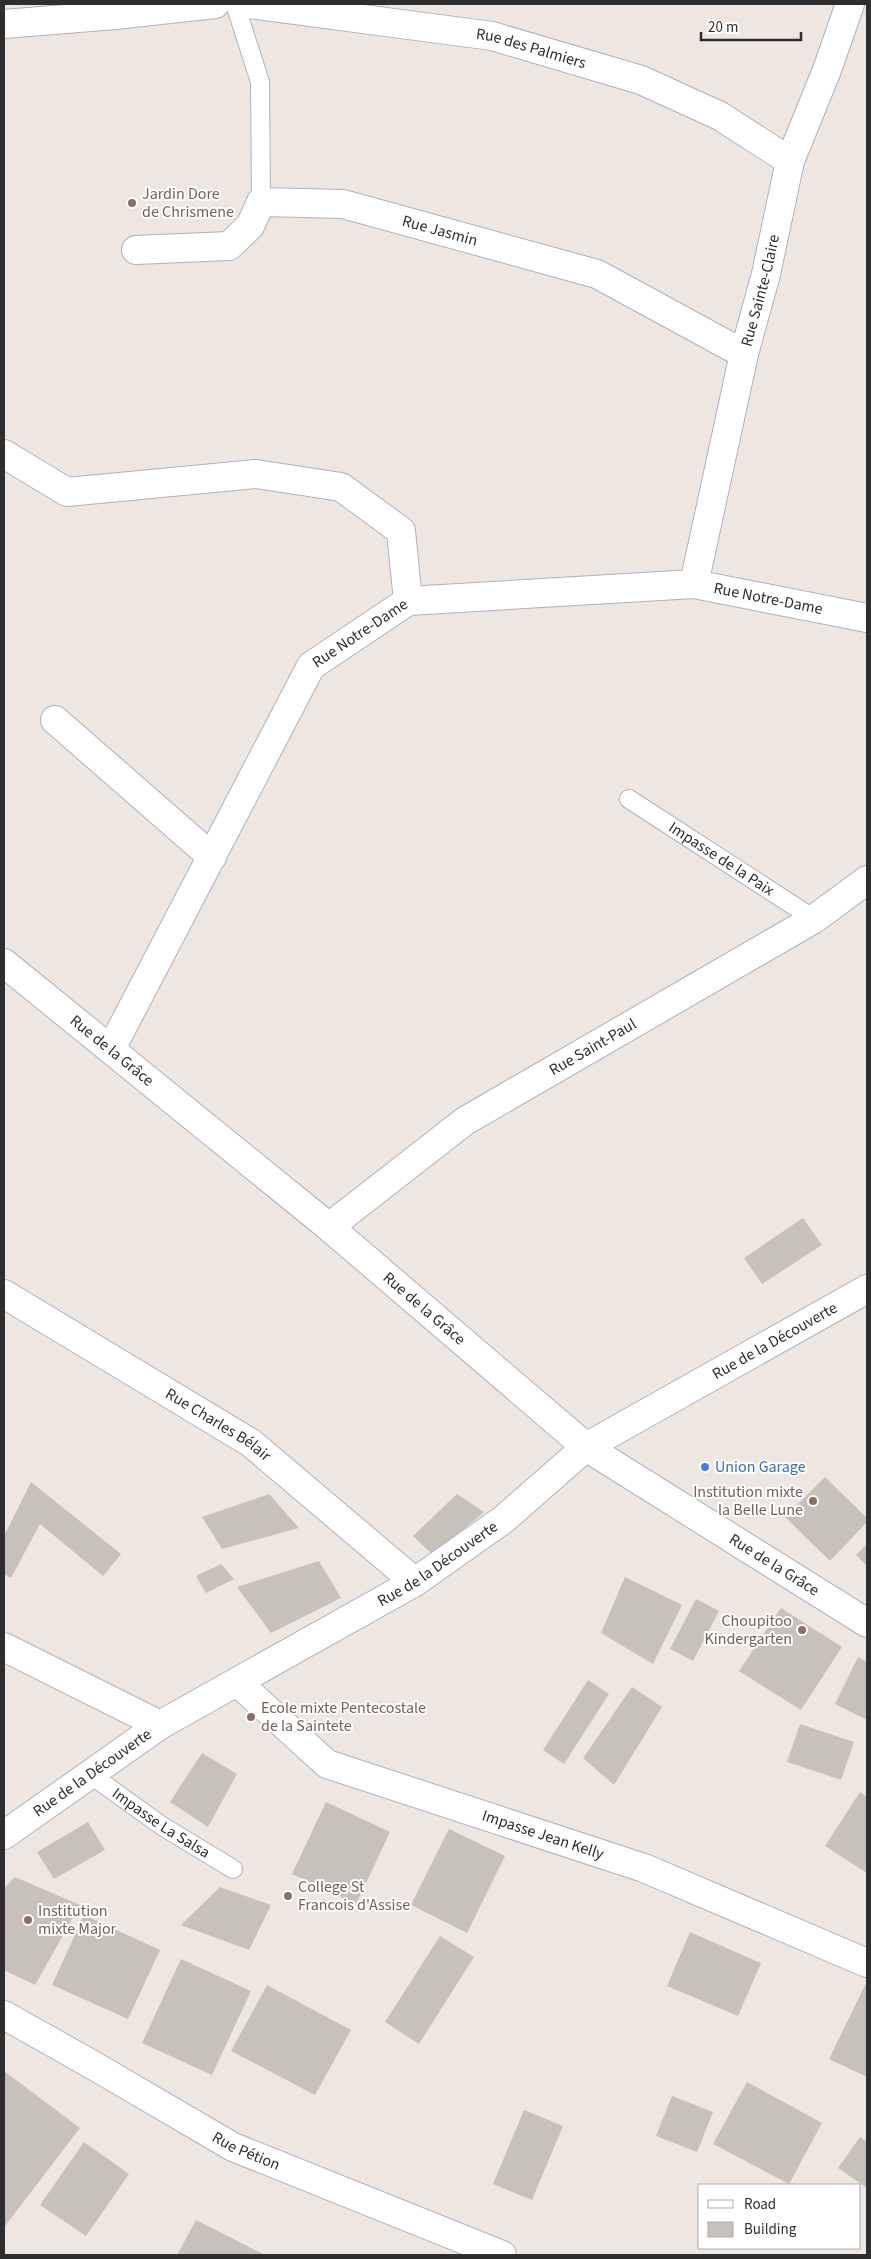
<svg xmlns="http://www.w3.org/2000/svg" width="871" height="2259" font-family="'Source Sans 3',sans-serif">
  <rect width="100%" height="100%" fill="#eee6e1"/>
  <g fill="#c7c1bc">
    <path d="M803,1218L822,1245L762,1284L744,1258Z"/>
    <path d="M825,1477L867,1518V1522L830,1561L785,1517Z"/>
    <path d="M31,1482L121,1554L103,1576L40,1524L11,1578L4,1574V1536Z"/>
    <path d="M269,1494L299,1528L222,1549L202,1517Z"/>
    <path d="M457,1494L484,1512L433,1555L413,1536Z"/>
    <path d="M867,1544V1566L856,1555Z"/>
    <path d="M319,1561L341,1598L271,1633L237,1587Z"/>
    <path d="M221,1564L234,1579L206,1593L196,1576Z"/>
    <path d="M625,1577L682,1605L653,1664L601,1633Z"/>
    <path d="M696,1599L719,1611L693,1661L670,1649Z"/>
    <path d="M781,1608L842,1647L801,1710L739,1671Z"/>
    <path d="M858,1657L867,1662V1720L835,1704Z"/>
    <path d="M588,1680L609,1694L564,1764L543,1750Z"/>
    <path d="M632,1687L662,1707L614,1785L583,1758Z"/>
    <path d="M800,1724L854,1742L841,1780L787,1762Z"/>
    <path d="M202,1753L237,1774L208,1827L170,1802Z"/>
    <path d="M860,1792L867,1797V1873L825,1846Z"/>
    <path d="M326,1802L390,1832L356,1904L292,1874Z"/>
    <path d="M88,1822L105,1850L54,1879L37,1852Z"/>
    <path d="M449,1829L505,1856L467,1933L411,1905Z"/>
    <path d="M15,1877L80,1905L35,1985L4,1970V1888Z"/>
    <path d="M220,1887L271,1905L249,1950L181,1925Z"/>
    <path d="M84,1915L160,1950L128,2019L52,1985Z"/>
    <path d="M690,1932L761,1963L738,2016L667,1986Z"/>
    <path d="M440,1936L474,1957L419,2044L385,2022Z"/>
    <path d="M181,1959L251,1991L212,2075L142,2043Z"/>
    <path d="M867,1981V2077L829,2059Z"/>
    <path d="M267,1985L351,2030L315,2095L231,2051Z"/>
    <path d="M4,2071L80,2128L5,2226L4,2225Z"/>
    <path d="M747,2082L822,2123L789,2184L713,2144Z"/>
    <path d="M672,2096L713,2112L697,2152L656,2136Z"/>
    <path d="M524,2110L563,2126L532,2200L493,2184Z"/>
    <path d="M860,2137L867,2142V2188L838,2168Z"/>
    <path d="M84,2142L129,2174L86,2236L40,2205Z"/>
    <path d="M196,2220L265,2255H177Z"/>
  </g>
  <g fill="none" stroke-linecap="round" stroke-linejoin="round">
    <g stroke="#aeb2b9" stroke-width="20">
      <g id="lane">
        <path d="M235,4L260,82L261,202"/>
        <path id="s1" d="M629,799L814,919"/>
        <path id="s2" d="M91,1775L162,1826L233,1869"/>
      </g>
    </g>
    <g stroke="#aeb2b9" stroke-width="30">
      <g id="street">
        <path id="s3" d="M250,4L492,36L641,80L720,116L790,161"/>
        <path d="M4,24L115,15L215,4"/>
        <path id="s4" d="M136,250L229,246L250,226L261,202L343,204L597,274L744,354"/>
        <path d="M4,454L67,492L256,474L341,487L401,531L408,601"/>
        <path id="s5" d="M694,584L744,354L766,274L790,161L827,70L850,4"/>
        <path d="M55,720L212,857"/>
        <path id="s6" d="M4,963L329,1227L586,1447L867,1623"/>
        <path id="s7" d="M111,1049L311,666L408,601L694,584L867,618"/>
        <path id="s8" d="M329,1227L465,1121L814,919L867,880"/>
        <path id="s9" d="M4,1294L251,1443L415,1582"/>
        <path d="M4,1647L160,1725"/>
        <path id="s10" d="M237,1682L327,1764L644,1868L867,1963"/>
        <path id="s11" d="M4,2015L91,2064L233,2147L502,2255"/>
      </g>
    </g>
    <g stroke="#aeb2b9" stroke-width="30">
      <g id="secondary">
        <path id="s12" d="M4,1835L160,1725L415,1582L504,1519L586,1447L867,1289"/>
      </g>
    </g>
    <use href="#lane" stroke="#fff" stroke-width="18"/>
    <use href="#street" stroke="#fff" stroke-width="28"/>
    <use href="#secondary" stroke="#fff" stroke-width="28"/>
  </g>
  <g fill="#8d6e63" stroke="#fff" stroke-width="2">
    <circle cx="132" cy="203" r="5"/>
    <circle cx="813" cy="1501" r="5"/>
    <circle cx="802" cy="1630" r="5"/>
    <circle cx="251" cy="1717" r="5"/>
    <circle cx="288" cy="1896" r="5"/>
    <circle cx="28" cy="1920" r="5"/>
  </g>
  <circle fill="#3f7fe0" stroke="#fff" stroke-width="2" cx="705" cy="1467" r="5"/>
  <g text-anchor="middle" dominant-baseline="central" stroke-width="4" stroke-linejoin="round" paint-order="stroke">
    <g font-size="16" fill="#2e2e2e" stroke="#fff">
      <text stroke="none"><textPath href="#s3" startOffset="285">Rue des Palmiers</textPath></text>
      <text stroke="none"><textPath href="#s4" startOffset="331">Rue Jasmin</textPath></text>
      <text stroke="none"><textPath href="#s5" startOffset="301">Rue Sainte-Claire</textPath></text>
      <text stroke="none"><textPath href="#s7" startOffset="911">Rue Notre-Dame</textPath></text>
      <text stroke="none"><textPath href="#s7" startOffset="491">Rue Notre-Dame</textPath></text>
      <text stroke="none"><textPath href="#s1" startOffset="110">Impasse de la Paix</textPath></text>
      <text stroke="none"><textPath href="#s8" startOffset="320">Rue Saint-Paul</textPath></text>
      <text stroke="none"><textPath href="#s6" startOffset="139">Rue de la Grâce</textPath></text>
      <text stroke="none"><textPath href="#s6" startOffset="544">Rue de la Grâce</textPath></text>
      <text stroke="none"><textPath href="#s12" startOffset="918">Rue de la Découverte</textPath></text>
      <text stroke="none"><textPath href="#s9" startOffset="251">Rue Charles Bélair</textPath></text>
      <text stroke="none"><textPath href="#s12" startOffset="512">Rue de la Découverte</textPath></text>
      <text stroke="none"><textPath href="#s6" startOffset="979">Rue de la Grâce</textPath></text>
      <text stroke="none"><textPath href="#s12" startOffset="108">Rue de la Découverte</textPath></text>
      <text stroke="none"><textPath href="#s2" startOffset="85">Impasse La Salsa</textPath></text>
      <text stroke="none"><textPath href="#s10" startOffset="349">Impasse Jean Kelly</textPath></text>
      <text stroke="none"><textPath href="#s11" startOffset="278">Rue Pétion</textPath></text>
    </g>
    <g font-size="16" fill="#785e54" stroke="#fff" text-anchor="start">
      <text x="142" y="194">Jardin Dore<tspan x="142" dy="18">de Chrismene</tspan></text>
      <text x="803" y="1492" text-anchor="end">Institution mixte<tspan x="803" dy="18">la Belle Lune</tspan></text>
      <text x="792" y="1621" text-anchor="end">Choupitoo<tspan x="792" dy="18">Kindergarten</tspan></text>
      <text x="261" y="1708">Ecole mixte Pentecostale<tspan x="261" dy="18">de la Saintete</tspan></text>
      <text x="298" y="1887">College St<tspan x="298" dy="18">Francois d'Assise</tspan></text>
      <text x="38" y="1911">Institution<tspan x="38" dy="18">mixte Major</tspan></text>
    </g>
    <g font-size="16" fill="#366cbe" stroke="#fff" text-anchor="start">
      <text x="715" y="1467">Union Garage</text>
    </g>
  </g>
  <rect width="871" height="2259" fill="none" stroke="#2e2e2e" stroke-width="10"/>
  <rect x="698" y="2184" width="162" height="65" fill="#ffffff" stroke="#ababab"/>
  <rect x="708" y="2200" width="25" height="8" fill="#ffffff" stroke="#ababab"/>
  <text x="744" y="2209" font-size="15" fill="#2e2e2e">Road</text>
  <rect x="708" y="2222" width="25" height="15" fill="#c7c1bc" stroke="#ababab"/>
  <text x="744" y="2234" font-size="15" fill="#2e2e2e">Building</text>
  <path d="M701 32v8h100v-8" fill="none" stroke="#2e2e2e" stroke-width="2.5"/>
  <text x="708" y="32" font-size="15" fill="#2e2e2e" stroke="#ffffff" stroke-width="4" paint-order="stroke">20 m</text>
</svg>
